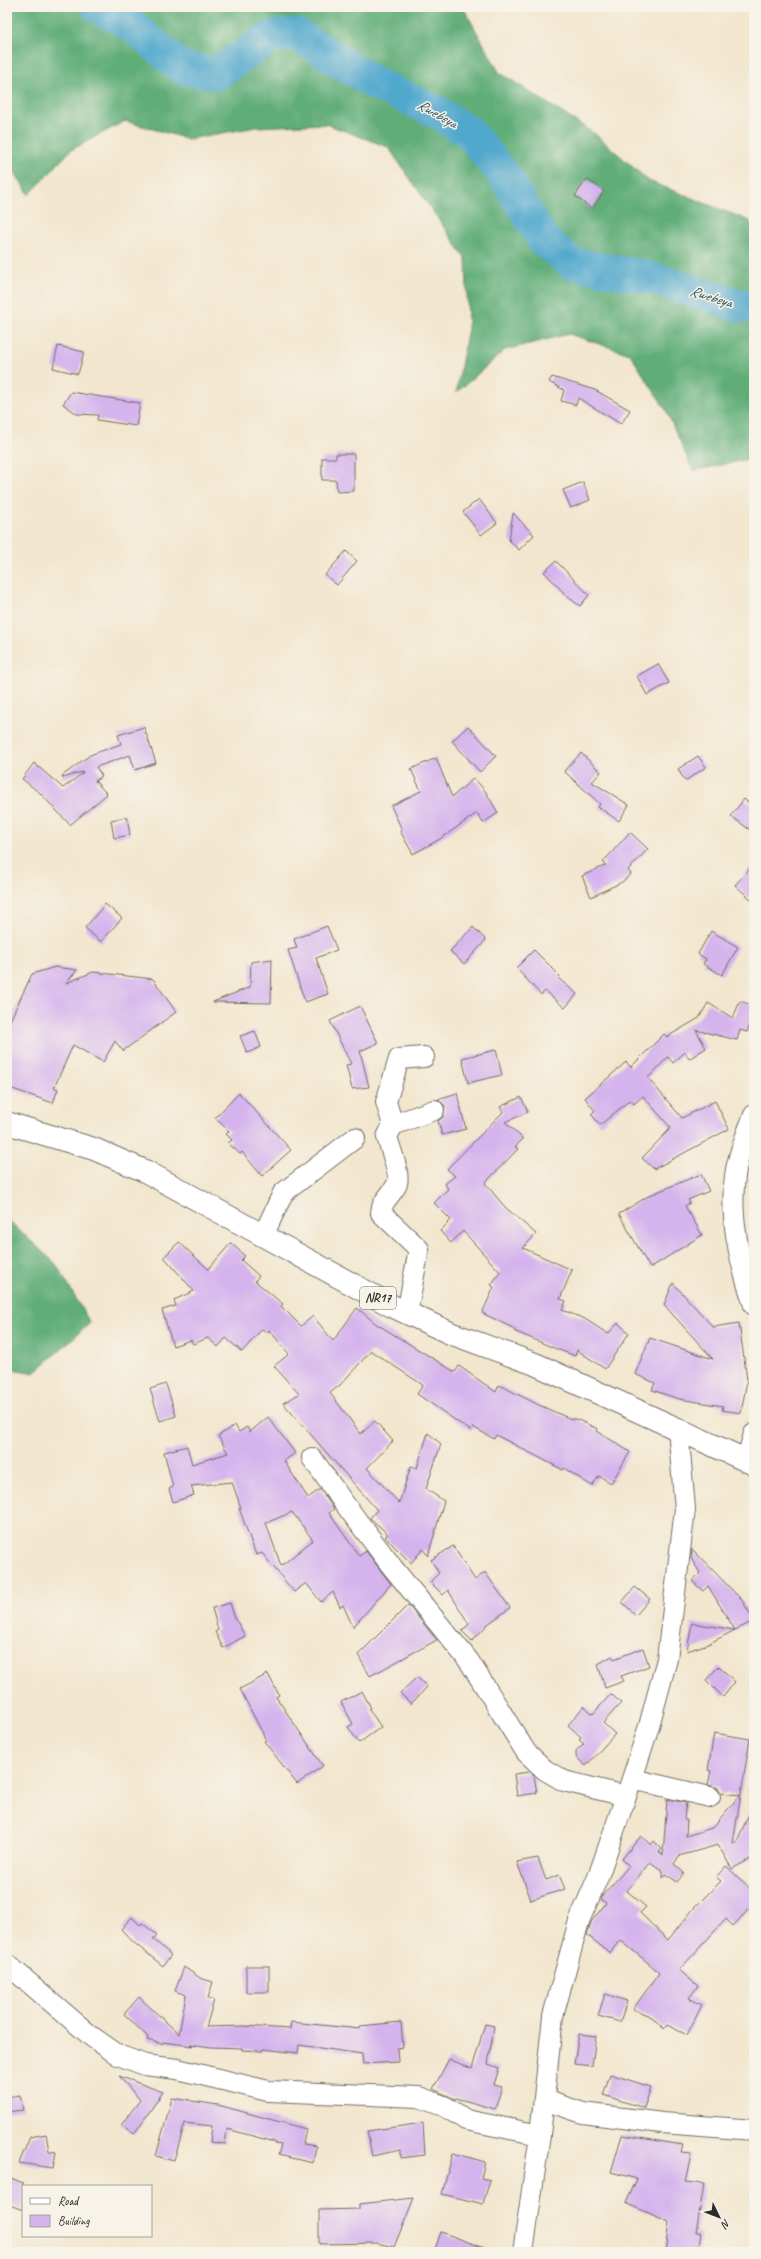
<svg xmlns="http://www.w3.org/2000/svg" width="761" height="2259" font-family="Caveat,sans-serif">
  <rect width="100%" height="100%" fill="#f7f3e8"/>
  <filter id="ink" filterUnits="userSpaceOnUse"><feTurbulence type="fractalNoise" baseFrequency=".025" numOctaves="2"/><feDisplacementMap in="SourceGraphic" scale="8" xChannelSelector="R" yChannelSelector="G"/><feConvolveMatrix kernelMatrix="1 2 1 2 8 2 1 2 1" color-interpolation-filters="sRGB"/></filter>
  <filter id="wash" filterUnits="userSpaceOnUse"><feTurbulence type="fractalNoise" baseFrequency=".012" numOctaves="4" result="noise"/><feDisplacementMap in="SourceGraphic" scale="16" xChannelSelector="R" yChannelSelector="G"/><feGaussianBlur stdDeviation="0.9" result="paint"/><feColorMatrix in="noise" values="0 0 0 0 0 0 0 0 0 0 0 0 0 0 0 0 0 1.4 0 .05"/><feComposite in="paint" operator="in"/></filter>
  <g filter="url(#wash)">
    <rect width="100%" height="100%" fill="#f2e6ce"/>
    <g fill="#60ad78" stroke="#466c52">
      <path d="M7,7H463L499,72L595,134L649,181L750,221L754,236V458L693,471L666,410L630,354L569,334L505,350L456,393L468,328L466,259L388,147L326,124L257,127L188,139L125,121L71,150L29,195L7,160Z"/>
      <path d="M7,1219L56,1264L90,1323L34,1373L7,1368Z"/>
    </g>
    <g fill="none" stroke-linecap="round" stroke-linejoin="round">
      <path stroke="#51a8cd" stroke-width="33" d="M98,7L130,24L182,68L215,74L271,37L296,34L376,84L437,112L470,133L504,175L544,241L573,264L648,277L741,306L754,305"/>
    </g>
    <g id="blocks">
      <g fill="#d5b3ed" fill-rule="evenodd">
        <path d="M587,179L604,191L592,209L575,196Z"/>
        <path d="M58,346L84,352L78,374L53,368Z"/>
        <path d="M552,377L595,390L630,410L621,424L578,398L576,405L561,401L564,390L549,382Z"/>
        <path d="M71,392L140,403L136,426L97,420L98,415L77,414L63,404Z"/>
        <path d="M336,454H354V491L337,492L336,480H322V458H336Z"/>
        <path d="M583,482L590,500L571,508L563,490Z"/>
        <path d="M479,499L497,523L481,535L463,512Z"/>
        <path d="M513,513L534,535L519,550L509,540Z"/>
        <path d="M346,551L357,561L337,585L325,575Z"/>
        <path d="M556,561L589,595L580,606L568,597L544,572Z"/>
        <path d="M658,664L669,683L647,695L637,676Z"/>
        <path d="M468,726L496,756L480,772L452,741Z"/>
        <path d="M144,727L156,763L135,770L130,755L96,767L102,776L95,781L107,794L70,825L40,793L22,779L34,763L63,788L83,773L82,772L63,778L62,776L90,755L121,744L118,735Z"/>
        <path d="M581,753L601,772L592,782L629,805L619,821L598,807L600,804L564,771Z"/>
        <path d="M698,756L706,767L685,781L678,769Z"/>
        <path d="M436,758L452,797L474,778L486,792L498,813L483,823L477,813L440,839L413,854L400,831L402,830L391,806L421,791L411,769Z"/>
        <path d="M744,799L754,807V833L731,816Z"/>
        <path d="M127,817L130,835L114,838L111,820Z"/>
        <path d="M630,832L648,849L628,870L631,874L622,882L591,897L582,876L606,865L603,862Z"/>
        <path d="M754,864V902L735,885Z"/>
        <path d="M105,904L122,918L101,942L85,928Z"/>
        <path d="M327,926L337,950L316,958L328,994L305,1002L288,950L297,948L294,939Z"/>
        <path d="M473,927L486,940L464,964L450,951Z"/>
        <path d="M711,931L738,947L722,975L703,964L706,959L698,954Z"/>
        <path d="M534,950L560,976L558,978L577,994L565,1008L545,991L541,995L516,968Z"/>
        <path d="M272,959L271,1003L213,1002L250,987L251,962Z"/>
        <path d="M55,967L77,970L66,983L93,972L153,979L176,1012L123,1051L115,1041L103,1062L73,1045L54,1088L58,1089L53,1103L7,1087V1027L32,974Z"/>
        <path d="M740,1001L754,1006V1029L749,1027L747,1032L740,1030L737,1040L696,1030L706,1048L689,1059L685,1052L673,1063L668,1057L648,1078L682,1118L715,1101L729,1129L654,1169L642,1158L671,1128L643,1096L634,1104L630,1100L600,1125L591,1114L595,1111L585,1098L626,1062L631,1067L664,1034L667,1037L699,1018L708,1003L733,1018Z"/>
        <path d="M360,1006L378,1043L360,1051L369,1087L352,1089L346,1065L351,1064L330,1021Z"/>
        <path d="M255,1031L261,1047L247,1053L240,1036Z"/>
        <path d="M496,1050L502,1075L468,1083L462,1058Z"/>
        <path d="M239,1093L291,1150L262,1176L242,1152L240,1154L228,1143L232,1140L226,1134L229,1131L215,1118Z"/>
        <path d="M457,1093L466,1129L442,1135L438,1121L443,1117L445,1106L438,1099Z"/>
        <path d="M521,1097L528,1112L505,1122L523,1139L515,1147L518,1149L485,1183L505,1207L536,1234L523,1248L572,1270L560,1299L566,1301L562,1310L585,1319L608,1334L618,1323L629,1333L605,1369L577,1350L575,1356L554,1348L514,1331L515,1329L482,1313L494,1287L491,1285L500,1272L463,1231L451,1243L440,1231L451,1220L434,1203L448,1189L445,1184L455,1176L447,1169L503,1112L500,1107Z"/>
        <path d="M701,1174L709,1191L688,1200L690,1203L685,1206L702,1235L650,1268L619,1214L650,1195Z"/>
        <path d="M179,1242L208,1269L231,1243L245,1256L241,1260L259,1276L255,1281L283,1304L281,1306L301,1326L313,1316L333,1341L357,1308L375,1323L455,1372L459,1366L496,1392L499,1385L539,1405L573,1420L574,1418L598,1429L597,1431L630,1452L611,1483L599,1476L592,1486L564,1468L563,1470L496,1435L494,1439L473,1427L471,1431L417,1394L423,1385L371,1351L340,1385L330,1393L361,1434L375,1421L393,1441L367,1468L399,1503L411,1466L417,1468L428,1433L441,1444L426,1489L444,1501L428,1556L423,1549L411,1563L385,1537L388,1534L370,1518L377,1510L283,1403L299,1394L274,1366L289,1354L269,1330L267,1333L262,1329L242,1352L226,1338L218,1347L208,1338L193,1344L191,1340L173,1346L162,1310L176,1306L174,1300L194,1291L164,1257Z"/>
        <path d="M673,1283L713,1327L739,1323L747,1380L741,1413L722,1410L723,1406L679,1399L652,1390L655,1383L635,1374L650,1338L713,1359L664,1305Z"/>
        <path d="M166,1384L176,1416L160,1421L150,1389Z"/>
        <path d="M268,1417L295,1453L284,1461L308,1498L320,1489L334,1509L329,1513L359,1556L366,1551L391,1584L353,1627L343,1605L340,1607L333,1592L321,1602L306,1583L294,1592L262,1553L256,1555L239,1508H241L232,1482L191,1486L194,1495L173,1502L169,1489L173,1487L164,1452L187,1446L192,1464L228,1453L218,1436L235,1425L239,1432L247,1427L250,1432ZM292,1512L313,1540L281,1566L266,1523Z"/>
        <path d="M453,1546L475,1580L485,1572L510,1608L488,1624L472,1641L462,1631L469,1624L448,1590L443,1595L430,1582L439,1573L431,1560Z"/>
        <path d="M692,1549L742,1600L754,1621L735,1630L708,1586L703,1591L692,1581L700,1573L691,1558Z"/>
        <path d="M635,1587L650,1599L636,1615L622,1602Z"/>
        <path d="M230,1603L234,1616L245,1636L223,1648L215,1632L218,1630L212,1608Z"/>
        <path d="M408,1605L437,1640L370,1676L358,1655Z"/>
        <path d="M692,1623L735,1630L708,1644L687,1651Z"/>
        <path d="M643,1648L649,1666L621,1676L624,1681L605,1688L598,1664L612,1656L614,1659Z"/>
        <path d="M719,1666L735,1682L723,1697L706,1680Z"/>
        <path d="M268,1674L279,1695L276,1697L323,1766L297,1784L264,1741L266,1740L240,1689Z"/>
        <path d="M417,1677L427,1687L411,1704L400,1693Z"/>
        <path d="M362,1691L371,1708L369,1709L381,1727L359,1743L348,1727L353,1724L341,1702Z"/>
        <path d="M611,1694L621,1703L603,1723L615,1734L586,1766L576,1757V1751L584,1743L579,1739L581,1737L568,1725L584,1706L593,1714Z"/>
        <path d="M714,1733L750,1739L733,1843H736L754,1803V1857L732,1869L718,1845L679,1856L674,1864L684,1873L677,1882L666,1874L663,1878V1871L650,1862L627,1891L646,1907L640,1913L668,1940L695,1907L721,1881L716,1877L726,1866L754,1892V1904L733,1926L726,1919L679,1970L698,1986L689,1998L702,2005L687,2035L667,2025L664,2029L652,2017L633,2009L659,1973L652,1966L620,1940L610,1953L587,1935L591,1922L606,1903L601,1899L603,1895L629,1866L622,1859L641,1836L651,1845L654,1841L662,1849L659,1852L663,1855L667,1799L686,1803L684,1820H687L686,1836L712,1828L740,1795L720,1793L718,1788L708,1785L711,1771L708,1770Z"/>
        <path d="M530,1772L534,1776L537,1793L517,1796L514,1774Z"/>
        <path d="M538,1858L546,1880L559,1875L565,1889L531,1900L517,1862Z"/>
        <path d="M132,1917L140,1925L142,1923L157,1935L153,1939L171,1955L163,1966L133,1942L121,1929Z"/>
        <rect x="246" y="1966" width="23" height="26"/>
        <path d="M184,1967L200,1978L213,1982L208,1998L214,2000L206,2027L244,2026L290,2029L291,2022L360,2029V2026L401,2022L403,2047L397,2048L398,2062L363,2064L362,2054L299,2045L298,2053L263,2049L262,2051L242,2050V2048L211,2047L190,2044L193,2046L163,2042L162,2044L147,2040L148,2037L124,2014L139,1997L179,2034L186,1995L175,1991Z"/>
        <path d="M605,1994L627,2001L620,2022L598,2016Z"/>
        <path d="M485,2024L494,2026L488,2064L499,2068L494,2085L502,2087L495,2109L456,2098L455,2099L433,2089L449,2059L472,2069Z"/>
        <path d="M579,2034L596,2036L592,2066L574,2064Z"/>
        <path d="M610,2074L651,2087L644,2108L603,2095Z"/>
        <path d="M119,2076L163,2092L134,2134L121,2125L140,2100Z"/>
        <path d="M20,2095L23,2110L7,2112V2097Z"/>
        <path d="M172,2098L218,2105L306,2129L303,2144L316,2146L313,2163L278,2155L281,2145L275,2144V2142L227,2129L225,2144L210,2142L212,2126L185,2123L174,2161L156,2156Z"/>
        <path d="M423,2123L425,2155L401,2158V2150L372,2156L367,2131Z"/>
        <path d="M46,2134L49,2151L56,2152L53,2168L19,2163L30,2137Z"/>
        <path d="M622,2135L683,2145L681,2153L691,2154L685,2182L704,2184L696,2233H701L698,2252H665L669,2222L626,2203L637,2179L611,2172Z"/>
        <path d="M453,2153L485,2162L481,2178L490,2180L483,2204L442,2194Z"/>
        <path d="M11,2178L23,2183V2210L7,2204V2187Z"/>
        <path d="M414,2198L394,2247L376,2243L319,2244V2210L359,2209V2204Z"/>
        <path d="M441,2232L490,2250V2252H434Z"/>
      </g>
    </g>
  </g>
  <g filter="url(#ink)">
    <use href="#blocks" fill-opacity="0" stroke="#716c64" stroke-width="1"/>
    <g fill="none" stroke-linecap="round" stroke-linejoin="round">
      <g stroke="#716c64" stroke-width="22">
        <g id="street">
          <path d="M754,1115C747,1132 737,1158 735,1176C729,1219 740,1264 754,1305"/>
          <path d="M393,1125L434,1110"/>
          <path d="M263,1236L283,1193L355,1138"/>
          <path d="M407,1313L419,1249L381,1213C382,1200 390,1197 396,1186C402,1177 390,1148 387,1137L393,1125L386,1102L399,1059L424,1057"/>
          <path d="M312,1458L344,1503L393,1568L469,1661L526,1752L545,1770L564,1781L626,1796"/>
          <path d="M746,1461L754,1434"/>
          <path d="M632,1779L710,1797"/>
          <path d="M7,1964L91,2036L118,2055L145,2065L177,2069L268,2091L419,2097L446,2107L466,2120L540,2135"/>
          <path d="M544,2100L583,2113L662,2123L754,2130"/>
          <path d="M523,2252L540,2135L553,2016L579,1921L598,1877L632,1779L649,1726L667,1659L685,1509L678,1428"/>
        </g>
      </g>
      <g stroke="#716c64" stroke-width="24">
        <path id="primary" d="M7,1123L94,1149L145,1171L392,1306L450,1333L535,1364L754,1464"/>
      </g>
      <use href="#street" stroke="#fff" stroke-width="20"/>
      <use href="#primary" stroke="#fff" stroke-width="22"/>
    </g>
  </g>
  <g text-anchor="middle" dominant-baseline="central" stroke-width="3" stroke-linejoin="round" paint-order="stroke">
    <rect fill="#f7f3e8" stroke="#686764" stroke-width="1" x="360" y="1287" width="36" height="22" rx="3"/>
    <g font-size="13" font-weight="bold" fill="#2b2b2b">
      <text x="378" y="1298">NR17</text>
    </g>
    <g font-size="15" font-style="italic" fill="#385764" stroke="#f7f3e8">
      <text transform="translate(437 114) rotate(29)">Rwebeya</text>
      <text transform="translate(711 297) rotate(17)">Rwebeya</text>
    </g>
  </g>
  <rect width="761" height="2259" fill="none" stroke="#f7f3e8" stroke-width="24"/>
  <rect x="22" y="2185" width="130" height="52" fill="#f7f3e8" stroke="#a5a39c"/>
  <rect x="30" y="2198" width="20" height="6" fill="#ffffff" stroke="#a5a39c"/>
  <text x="58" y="2205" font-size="12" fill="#2b2b2b">Road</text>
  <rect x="30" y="2215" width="20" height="12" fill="#d5b3ed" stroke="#a5a39c"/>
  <text x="58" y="2225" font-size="12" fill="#2b2b2b">Building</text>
  <g transform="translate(719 2217) rotate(133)" stroke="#f7f3e8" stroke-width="3" paint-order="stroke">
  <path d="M0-3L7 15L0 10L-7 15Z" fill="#2b2b2b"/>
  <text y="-6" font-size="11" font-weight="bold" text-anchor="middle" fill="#2b2b2b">N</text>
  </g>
</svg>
